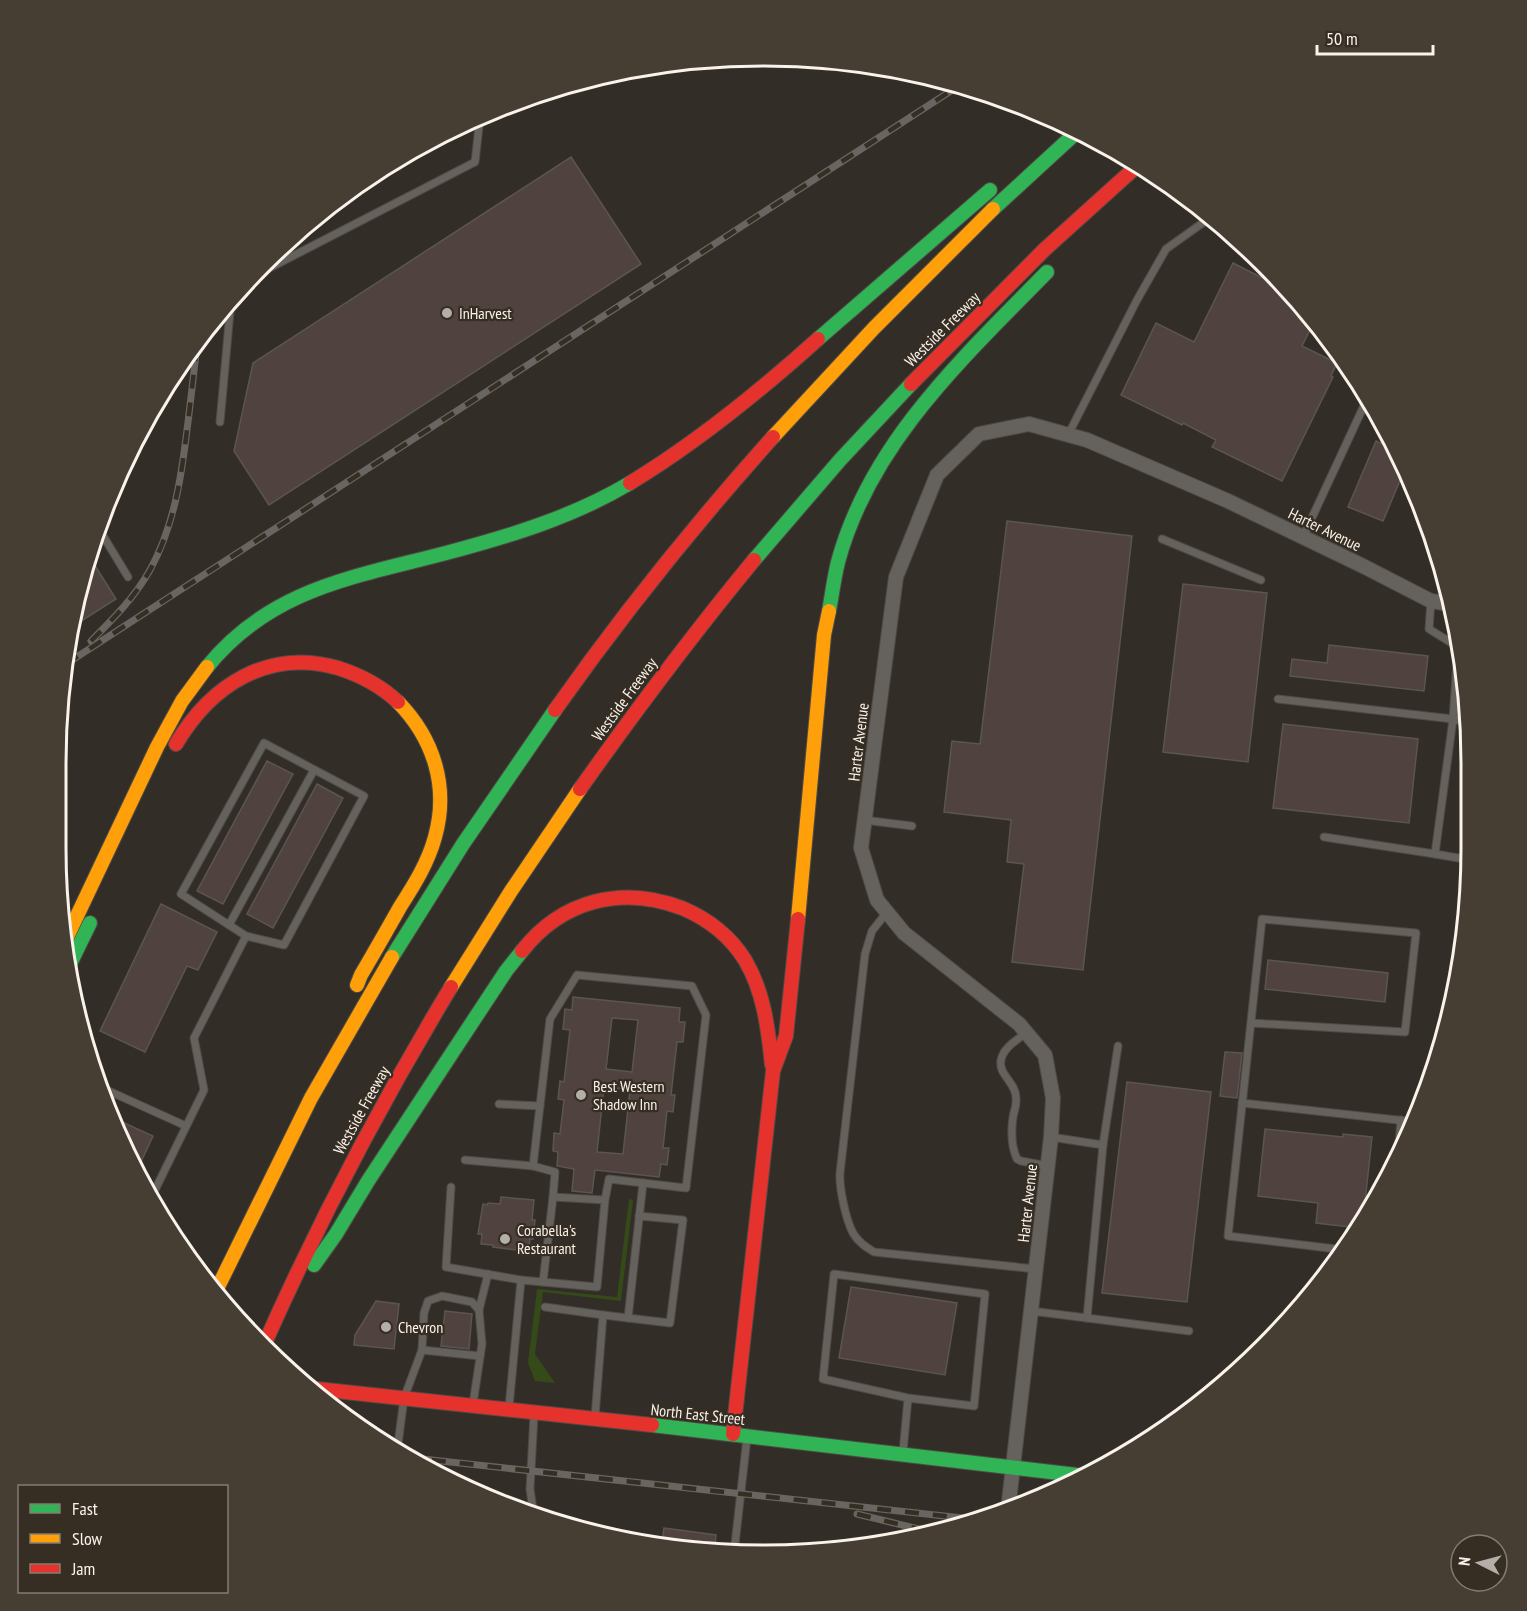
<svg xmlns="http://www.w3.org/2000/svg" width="1527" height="1611" font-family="'PT Sans Narrow',sans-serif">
  <rect width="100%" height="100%" fill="#322d27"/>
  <path fill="#354a19" d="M629,1199L633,1200L621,1301L543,1292L535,1354L555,1383L535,1381L528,1363L537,1289L617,1297Z"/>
  <g fill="#50423e" stroke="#5b5552" stroke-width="1.5" fill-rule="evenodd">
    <path d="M571,157L641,264L269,505L234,451L253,363Z"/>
    <path d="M1233,263L1290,292L1296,297L1314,322L1302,346L1337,363L1331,376L1333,377L1282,481L1212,447L1216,440L1183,423L1182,425L1121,395L1156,323L1194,342Z"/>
    <path d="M1376,441L1395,449L1404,471L1383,521L1348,507Z"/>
    <path d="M1007,521L1132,536L1083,970L1012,962L1024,864L1007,862L1011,820L944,812L952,741L980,744Z"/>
    <path d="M89,556L116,599L72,627L80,580Z"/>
    <path d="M1183,584L1267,593L1248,762L1163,752Z"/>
    <path d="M1329,645L1428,656L1424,691L1290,676L1292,659L1327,663Z"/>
    <path d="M1283,724L1418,739L1409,823L1273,808Z"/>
    <path d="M267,761L293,774L223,904L197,891Z"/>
    <path d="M317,784L343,798L273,928L247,914Z"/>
    <path d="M161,904L217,932L198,970L187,966L145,1052L100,1031Z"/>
    <path d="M1268,960L1388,973L1385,1002L1265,989Z"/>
    <path d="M573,997L680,1008L679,1022H685L683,1042H677L671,1095H675L673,1112L667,1111L663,1148H669L667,1165L661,1164L659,1177L595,1170L592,1193L572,1191L574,1169L557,1166L558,1152L553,1151L554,1133L560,1134L564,1100L558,1099L560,1081L564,1082L570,1030L563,1029L565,1009L572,1010ZM612,1018L638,1020L632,1072L606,1069ZM604,1087L630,1090L623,1154L597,1152Z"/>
    <path d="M1225,1052L1242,1053L1237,1098L1220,1096Z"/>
    <path d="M1127,1082L1211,1092L1187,1302L1102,1293Z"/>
    <path d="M120,1121L153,1136L138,1168L116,1129Z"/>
    <path d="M1265,1129L1343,1137V1134L1372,1137L1363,1221L1359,1228L1316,1223L1318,1203L1258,1196Z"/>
    <path d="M501,1197L534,1200L532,1220H535L533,1239H530L529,1249L516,1247V1250L493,1247V1245L481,1244L482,1234H478L483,1204L487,1205L488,1203L500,1204Z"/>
    <path d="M851,1287L957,1303L945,1375L839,1358Z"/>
    <path d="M376,1301L399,1304L394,1349L354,1345L355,1335Z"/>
    <path d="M445,1311L472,1314L469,1349L441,1346Z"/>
    <path d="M664,1528L716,1535L714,1553L662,1543Z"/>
  </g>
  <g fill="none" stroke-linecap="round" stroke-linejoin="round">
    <g stroke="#4f4a45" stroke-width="9">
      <g id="lane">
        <path d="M256,275L475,162L480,118"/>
        <path d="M220,422L231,301"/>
        <path d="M1068,435L1137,300L1166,249L1211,217"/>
        <path d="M99,529L128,577"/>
        <path d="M1303,537L1368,397"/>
        <path d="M1162,539L1261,580"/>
        <path d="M1278,699L1453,719L1458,647L1429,629L1431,601"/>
        <path d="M264,743L364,796L284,945L246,936L181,894Z"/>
        <path d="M864,820L912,826"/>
        <path d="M1324,837L1435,854L1453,719L1467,722"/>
        <path d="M1435,854L1470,860"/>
        <path d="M887,912L872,931L865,954L840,1173C839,1188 846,1220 853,1233C858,1242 866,1247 874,1252L1036,1269"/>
        <path d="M229,925L314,770"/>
        <path d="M1251,1023L1405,1032L1416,933L1262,919L1228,1236L1345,1250"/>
        <path d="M1026,1033C1017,1040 1003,1048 1001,1060C998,1075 1016,1082 1016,1098C1017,1105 1014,1111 1013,1117C1011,1131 1011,1146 1017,1159L1021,1161L1048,1166"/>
        <path d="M100,1087L186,1126"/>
        <path d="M1242,1103L1416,1122"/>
        <path d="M499,1104L540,1106"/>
        <path d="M1103,1145L1118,1046"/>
        <path d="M1398,1155L1401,1120"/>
        <path d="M465,1160L533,1166"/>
        <path d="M451,1187L446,1267L521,1280"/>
        <path d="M153,1194L204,1090L194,1038L246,936"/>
        <path d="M543,1282L553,1197"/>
        <path d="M545,1307L603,1315"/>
        <path d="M479,1310L488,1274"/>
        <path d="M1031,1311L1087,1318L1103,1145L1051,1137"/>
        <path d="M628,1318L643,1183"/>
        <path d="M1087,1318L1189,1331"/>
        <path d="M422,1350L480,1356"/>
        <path d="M509,1407L521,1280L597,1287L605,1200L553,1197L555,1172L533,1166L550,1019L577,975L692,986L706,1015L686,1188L609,1179L605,1200"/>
        <path d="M595,1417L603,1315L670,1323L683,1220L639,1216"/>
        <path d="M397,1452L404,1398L422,1350L424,1313L428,1301L442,1296L472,1302L479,1310L482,1344L473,1404"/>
        <path d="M903,1452L908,1398L974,1406L985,1294L834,1274L823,1379L908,1398"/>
        <path d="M534,1517L530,1489L534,1415"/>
        <path d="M734,1553L747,1438"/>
      </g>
    </g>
    <g stroke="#4f4a45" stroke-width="16">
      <path id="street" d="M1008,1510L1051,1137L1053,1098L1045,1055L1019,1024L904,933L877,900L861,848L896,577L937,475L979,434L1029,424L1087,440L1228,501L1363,566L1431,601L1450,604"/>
    </g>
    <g stroke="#4f4a45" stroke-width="16">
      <g id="fast">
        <path d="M993,209L1079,130"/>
        <path d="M818,339L990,190"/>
        <path d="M754,560L840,460L911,384"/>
        <path d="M829,611C832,595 834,578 838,562C870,443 964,357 1047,272"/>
        <path d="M207,667C271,588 355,577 446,553C510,536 573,517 630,483"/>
        <path d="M392,957L463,844L555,710"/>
        <path d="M68,968L90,923"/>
        <path d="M314,1265L336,1234L368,1181L452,1053L506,971L522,951"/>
        <path d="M652,1425L1085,1476"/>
      </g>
    </g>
    <g stroke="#4f4a45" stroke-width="16">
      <g id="slow">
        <path d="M773,437L874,328L993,209"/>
        <path d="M798,919L824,635L829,611"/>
        <path d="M67,937L157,747L182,701L207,667"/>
        <path d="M357,985L361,975C374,953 387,930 400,907C414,885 428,863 435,837C449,787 434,739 398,702"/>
        <path d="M451,987L511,891L580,789"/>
        <path d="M215,1293L311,1098L392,957"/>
      </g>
    </g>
    <g stroke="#4f4a45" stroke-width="16">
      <g id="jam">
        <path d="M911,384L1044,250L1137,166"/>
        <path d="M630,483C698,442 759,392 818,339"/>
        <path d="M555,710C622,615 695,524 773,437"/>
        <path d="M176,744C211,685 268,648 338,668C360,675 381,686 398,702"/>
        <path d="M580,789C636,710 693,634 754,560"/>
        <path d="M522,951C562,900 622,885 682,908C708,919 730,936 745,960C764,992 768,1028 772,1065"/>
        <path d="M264,1345C319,1221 381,1103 451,987"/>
        <path d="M308,1388L652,1425"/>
        <path d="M733,1434L773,1071L786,1036L798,919"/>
      </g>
    </g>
    <use href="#lane" stroke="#65615d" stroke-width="7"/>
    <use href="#street" stroke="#65615d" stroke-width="14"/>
    <use href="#fast" stroke="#30b455" stroke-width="14"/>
    <use href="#slow" stroke="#ff9f0a" stroke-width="14"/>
    <use href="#jam" stroke="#e5322d" stroke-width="14"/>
    <g stroke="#696561" stroke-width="7">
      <g id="rail">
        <path d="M91,641C113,619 135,597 150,570C174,526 181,479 187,430C191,399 194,369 198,338"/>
        <path d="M66,664L960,85"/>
        <path d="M404,1457L981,1520"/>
        <path d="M857,1514L931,1532"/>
      </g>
    </g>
    <use href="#rail" stroke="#362d23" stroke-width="4.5" stroke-dasharray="14" stroke-linecap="butt"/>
  </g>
  <g fill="#b3aea7" stroke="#362d23" stroke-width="2">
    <circle cx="447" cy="313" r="6"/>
    <circle cx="581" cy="1095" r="6"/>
    <circle cx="505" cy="1239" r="6"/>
    <circle cx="386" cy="1327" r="6"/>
  </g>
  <g text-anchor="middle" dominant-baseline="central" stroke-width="4.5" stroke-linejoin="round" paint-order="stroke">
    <g font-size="16" fill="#f9f3ec" stroke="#362d23" text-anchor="start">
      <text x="459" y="313">InHarvest</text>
      <text x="593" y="1086">Best Western<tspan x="593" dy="18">Shadow Inn</tspan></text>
      <text x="517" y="1230">Corabella's<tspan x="517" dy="18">Restaurant</tspan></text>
      <text x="398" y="1327">Chevron</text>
    </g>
    <g font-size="16" fill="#f9f3ec" stroke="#362d23">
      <text transform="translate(942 329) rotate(-45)">Westside Freeway</text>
      <text transform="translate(1325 529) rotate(26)">Harter Avenue</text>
      <text transform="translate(624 699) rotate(-54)">Westside Freeway</text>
      <text transform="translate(858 742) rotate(-83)">Harter Avenue</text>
      <text transform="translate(361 1110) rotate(-61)">Westside Freeway</text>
      <text transform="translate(1027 1203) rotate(-84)">Harter Avenue</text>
      <text transform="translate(698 1414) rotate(6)">North East Street</text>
    </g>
  </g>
  <path d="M0 0H1527V1611H0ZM763 66H764A697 697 0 0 1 1461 763V848A697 697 0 0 1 764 1545H763A697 697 0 0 1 66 848V763A697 697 0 0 1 763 66Z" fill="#463d33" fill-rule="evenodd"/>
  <path fill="none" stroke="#f9f3ec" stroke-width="3" d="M763 66H764A697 697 0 0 1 1461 763V848A697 697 0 0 1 764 1545H763A697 697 0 0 1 66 848V763A697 697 0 0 1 763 66Z"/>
  <rect x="18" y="1485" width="210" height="108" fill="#362d23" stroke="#847c73" stroke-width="1.5"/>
  <rect x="30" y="1504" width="30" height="9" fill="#30b455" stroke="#847c73" stroke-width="1.5"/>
  <text x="72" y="1515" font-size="18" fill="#f9f3ec">Fast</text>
  <rect x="30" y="1534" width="30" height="9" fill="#ff9f0a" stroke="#847c73" stroke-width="1.5"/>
  <text x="72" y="1545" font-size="18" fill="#f9f3ec">Slow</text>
  <rect x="30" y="1564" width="30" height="9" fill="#e5322d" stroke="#847c73" stroke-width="1.5"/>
  <text x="72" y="1575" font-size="18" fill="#f9f3ec">Jam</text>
  <g transform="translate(1479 1563) rotate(276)"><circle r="28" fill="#362d23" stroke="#847c73" stroke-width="1.5"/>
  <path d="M0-4.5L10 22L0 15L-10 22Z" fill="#b3aea7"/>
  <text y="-9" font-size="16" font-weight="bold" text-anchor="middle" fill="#f9f3ec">N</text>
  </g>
  <path d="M1317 45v9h116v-9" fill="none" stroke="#f9f3ec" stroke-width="3"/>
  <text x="1326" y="45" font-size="18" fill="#f9f3ec" stroke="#362d23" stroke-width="4.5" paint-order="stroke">50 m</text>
</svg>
